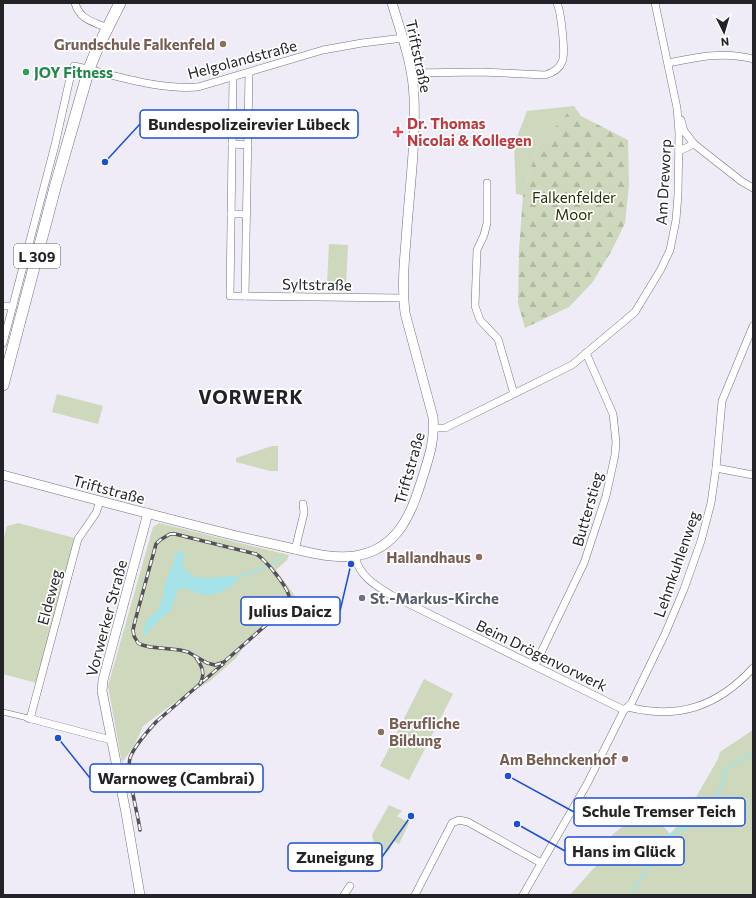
<svg xmlns="http://www.w3.org/2000/svg" width="756" height="898" font-family="Commissioner,sans-serif">
  <defs>
    <pattern id="forest-firs" width="22" height="20" patternUnits="userSpaceOnUse"><rect width="22" height="20" fill="#cdd8bc"/><path d="M5 1l3.5 6h-7zM16 11l3.5 6h-7z" fill="#b0b9a1"/></pattern>
  </defs>
  <rect width="100%" height="100%" fill="#efebf7"/>
  <g fill="#cdd8bc">
    <path d="M574,106L537,147L523,195L516,194L514,145L527,111Z"/>
    <path d="M329,244L348,245L346,285L327,284Z"/>
    <path d="M57,394L103,406L98,424L52,412Z"/>
    <path d="M272,446H278V471H270L236,462V458Z"/>
    <path d="M18,523L78,539L40,684L3,674V541L7,526Z"/>
    <path d="M159,523L289,555L287,560L276,570L298,600L244,646L236,658L210,681L174,703L143,726L135,744L122,763L108,686L153,527Z"/>
    <path d="M424,679L453,694L409,780L380,766Z"/>
    <path d="M753,730V895H570L593,869L618,847L610,837L646,806L670,834L684,818L718,759L720,752Z"/>
    <path d="M389,805L402,811L397,816L409,823L399,844L394,841L388,852L375,846L372,835Z"/>
  </g>
  <path fill="url(#forest-firs)" d="M574,106L581,116L628,140L629,185L625,223L612,250L592,283L569,307L525,328L518,303L519,250L523,195L537,147Z"/>
  <path fill="#a5e3e8" d="M179,552H183L184,557L183,568L194,577L204,578L236,576L238,577C237,583 233,585 228,588C219,593 210,597 200,594C192,592 186,587 178,589L171,610L158,621L142,638L146,621L158,610L161,602L164,595V585L174,562L175,554Z"/>
  <g fill="none" stroke-linecap="round" stroke-linejoin="round">
    <g stroke="#a5e3e8" stroke-width="2">
      <path d="M238,577L264,568L280,558"/>
      <path d="M630,895L670,834L688,828L704,813L720,789L724,780L723,772L732,765L753,753"/>
    </g>
    <g stroke="#75717c" stroke-width="6">
      <path id="pedestrian" d="M3,712L28,718"/>
    </g>
    <g stroke="#75717c" stroke-width="8">
      <g id="minor">
        <path d="M75,3C80,20 92,21 107,28"/>
        <path d="M668,63C697,57 724,51 753,59"/>
        <path d="M411,73L481,72L545,75C552,73 559,70 562,62C566,54 561,12 557,3"/>
        <path d="M233,78L230,296L403,298"/>
        <path d="M681,120L684,131L694,144L741,181L753,188"/>
        <path d="M232,144L248,145"/>
        <path d="M679,151L694,144"/>
        <path d="M487,183V223L484,235L477,250L475,306L480,320L498,339L514,394"/>
        <path d="M231,214H246"/>
        <path d="M245,296L249,73"/>
        <path d="M3,306H13"/>
        <path d="M3,343L55,145L70,78L74,66C115,75 156,90 198,87L323,50L362,43L403,38"/>
        <path d="M434,428H445L572,365L635,312L661,269L670,250L676,220L678,194L679,133L677,108L655,3"/>
        <path d="M716,468L753,475"/>
        <path d="M295,550L304,513L303,504"/>
        <path d="M355,556C359,576 375,585 391,595L624,710"/>
        <path d="M535,665L584,563L606,496L615,455L616,442L613,414L586,353"/>
        <path d="M628,707C679,720 718,706 753,668"/>
        <path d="M28,718L111,740"/>
        <path d="M30,719L78,539L96,513L100,501"/>
        <path d="M344,895L350,886"/>
        <path d="M415,895L452,823L459,820L468,822L541,863"/>
        <path d="M523,895L587,784L624,710L631,704L665,634L684,589L701,541L711,503L716,468L722,401L753,326"/>
      </g>
    </g>
    <g stroke="#75717c" stroke-width="10">
      <g id="tertiary">
        <path d="M3,475C81,496 159,517 237,536C254,540 272,544 290,548C311,553 333,559 355,556C400,549 412,511 424,473C430,454 435,438 433,417L405,313C402,288 404,264 406,240C409,193 416,145 414,97C413,65 401,33 392,3"/>
        <path d="M140,895L126,813L102,691L103,680L148,513"/>
      </g>
    </g>
    <g stroke="#75717c" stroke-width="12">
      <path id="primary" d="M3,385L56,184L89,69L97,49L120,3"/>
    </g>
    <use href="#pedestrian" stroke="#fff" stroke-width="5"/>
    <use href="#minor" stroke="#fff" stroke-width="7"/>
    <use href="#tertiary" stroke="#fff" stroke-width="9"/>
    <use href="#primary" stroke="#fff" stroke-width="11"/>
    <g stroke="#545258" stroke-width="3.5">
      <g id="rail">
        <path d="M170,534H175L256,554C265,559 287,586 289,596C289,601 286,606 283,610L224,662L215,665L207,663L188,652L180,650L150,647L142,645L138,643L134,636L133,630L135,621L156,544L160,540Z"/>
        <path d="M196,658C203,667 205,674 200,684"/>
        <path d="M140,830C138,814 126,772 130,758C134,746 148,731 156,722L223,664"/>
      </g>
    </g>
    <use href="#rail" stroke="#fff" stroke-width="2" stroke-dasharray="6" stroke-linecap="butt"/>
  </g>
  <g fill="#8d6e63" stroke="#fff" stroke-width="1.5">
    <circle cx="223" cy="44" r="4"/>
    <circle cx="479" cy="557" r="4"/>
    <circle cx="381" cy="732" r="4"/>
    <circle cx="625" cy="759" r="4"/>
  </g>
  <circle fill="#2e9e5b" stroke="#fff" stroke-width="1.5" cx="26" cy="72" r="4"/>
  <path fill="#e0444e" stroke="#fff" stroke-width="1.5" d="M396 126h4v4h4v4h-4v4h-4v-4h-4v-4h4z"/>
  <circle fill="#6b7280" stroke="#fff" stroke-width="1.5" cx="362" cy="598" r="4"/>
  <g text-anchor="middle" dominant-baseline="central" stroke-width="3.5" stroke-linejoin="round" paint-order="stroke">
    <rect fill="#fff" stroke="#656467" stroke-width="1" x="14" y="244" width="46" height="24" rx="3"/>
    <g font-size="14" font-weight="bold" fill="#232226">
      <text x="37" y="256">L 309</text>
    </g>
    <g font-size="15" font-weight="bold" fill="#785e54" stroke="#fff" text-anchor="end">
      <text x="215" y="44">Grundschule Falkenfeld</text>
      <text x="471" y="557">Hallandhaus</text>
      <text x="389" y="723" text-anchor="start">Berufliche<tspan x="389" dy="17">Bildung</tspan></text>
      <text x="617" y="759">Am Behnckenhof</text>
    </g>
    <g font-size="15" fill="#232226" stroke="#fff">
      <text transform="translate(419 56) rotate(78)">Triftstraße</text>
      <text transform="translate(242 59) rotate(-15)">Helgolandstraße</text>
      <text transform="translate(663 182) rotate(-87)">Am Dreworp</text>
      <text transform="translate(317 284) rotate(1)">Syltstraße</text>
      <text transform="translate(409 468) rotate(-74)">Triftstraße</text>
      <text transform="translate(109 489) rotate(15)">Triftstraße</text>
      <text transform="translate(587 509) rotate(-74)">Butterstieg</text>
      <text transform="translate(676 564) rotate(-71)">Lehmkuhlenweg</text>
      <text transform="translate(49 597) rotate(-75)">Eldeweg</text>
      <text transform="translate(106 618) rotate(-75)">Vorwerker Straße</text>
      <text transform="translate(542 655) rotate(26)">Beim Drögenvorwerk</text>
    </g>
    <g font-size="15" font-weight="bold" fill="#27864d" stroke="#fff" text-anchor="start">
      <text x="34" y="72">JOY Fitness</text>
    </g>
    <g font-size="15" font-weight="bold" fill="#be3a42" stroke="#fff" text-anchor="start">
      <text x="407" y="123">Dr. Thomas<tspan x="407" dy="17">Nicolai &amp; Kollegen</tspan></text>
    </g>
    <g font-size="15" fill="#243100" stroke="#fff">
      <text x="574" y="197">Falkenfelder<tspan x="574" dy="17">Moor</tspan></text>
    </g>
    <g font-size="15" font-weight="bold" fill="#5b616d" stroke="#fff" text-anchor="start">
      <text x="370" y="598">St.-Markus-Kirche</text>
    </g>
    <g font-size="19" font-weight="bold" letter-spacing="1" fill="#232226" stroke="#fff">
      <text x="251" y="396">VORWERK</text>
    </g>
  </g>
  <path fill="none" stroke="#1d4ed8" stroke-width="1.5" d="M105 162L140 124M351 564L340 611M58 738L90 778M508 776L574 812M517 824L565 851M411 816L382 857"/>
  <g fill="#1d4ed8" stroke="#fff" stroke-width="1.5">
    <circle cx="105" cy="162" r="4"/>
    <circle cx="351" cy="564" r="4"/>
    <circle cx="58" cy="738" r="4"/>
    <circle cx="508" cy="776" r="4"/>
    <circle cx="517" cy="824" r="4"/>
    <circle cx="411" cy="816" r="4"/>
  </g>
  <g fill="#fff" stroke="#1d4ed8" stroke-width="1.5">
    <rect x="140" y="110" width="218" height="28" rx="4"/>
    <rect x="241" y="597" width="99" height="28" rx="4"/>
    <rect x="90" y="764" width="173" height="28" rx="4"/>
    <rect x="574" y="798" width="171" height="28" rx="4"/>
    <rect x="565" y="837" width="119" height="28" rx="4"/>
    <rect x="288" y="843" width="94" height="28" rx="4"/>
  </g>
  <g font-size="16" text-anchor="middle" font-weight="bold" fill="#232226">
    <text x="249" y="130">Bundespolizeirevier Lübeck</text>
    <text x="290" y="617">Julius Daicz</text>
    <text x="176" y="784">Warnoweg (Cambrai)</text>
    <text x="659" y="817">Schule Tremser Teich</text>
    <text x="624" y="857">Hans im Glück</text>
    <text x="335" y="863">Zuneigung</text>
  </g>
  <rect width="756" height="898" fill="none" stroke="#232226" stroke-width="8"/>
  <g transform="translate(724 32) rotate(175)" stroke="#ffffff" stroke-width="3" paint-order="stroke">
  <path d="M0-3L7 15L0 10L-7 15Z" fill="#232226"/>
  <text y="-6" font-size="11" font-weight="bold" text-anchor="middle" fill="#232226">N</text>
  </g>
</svg>
